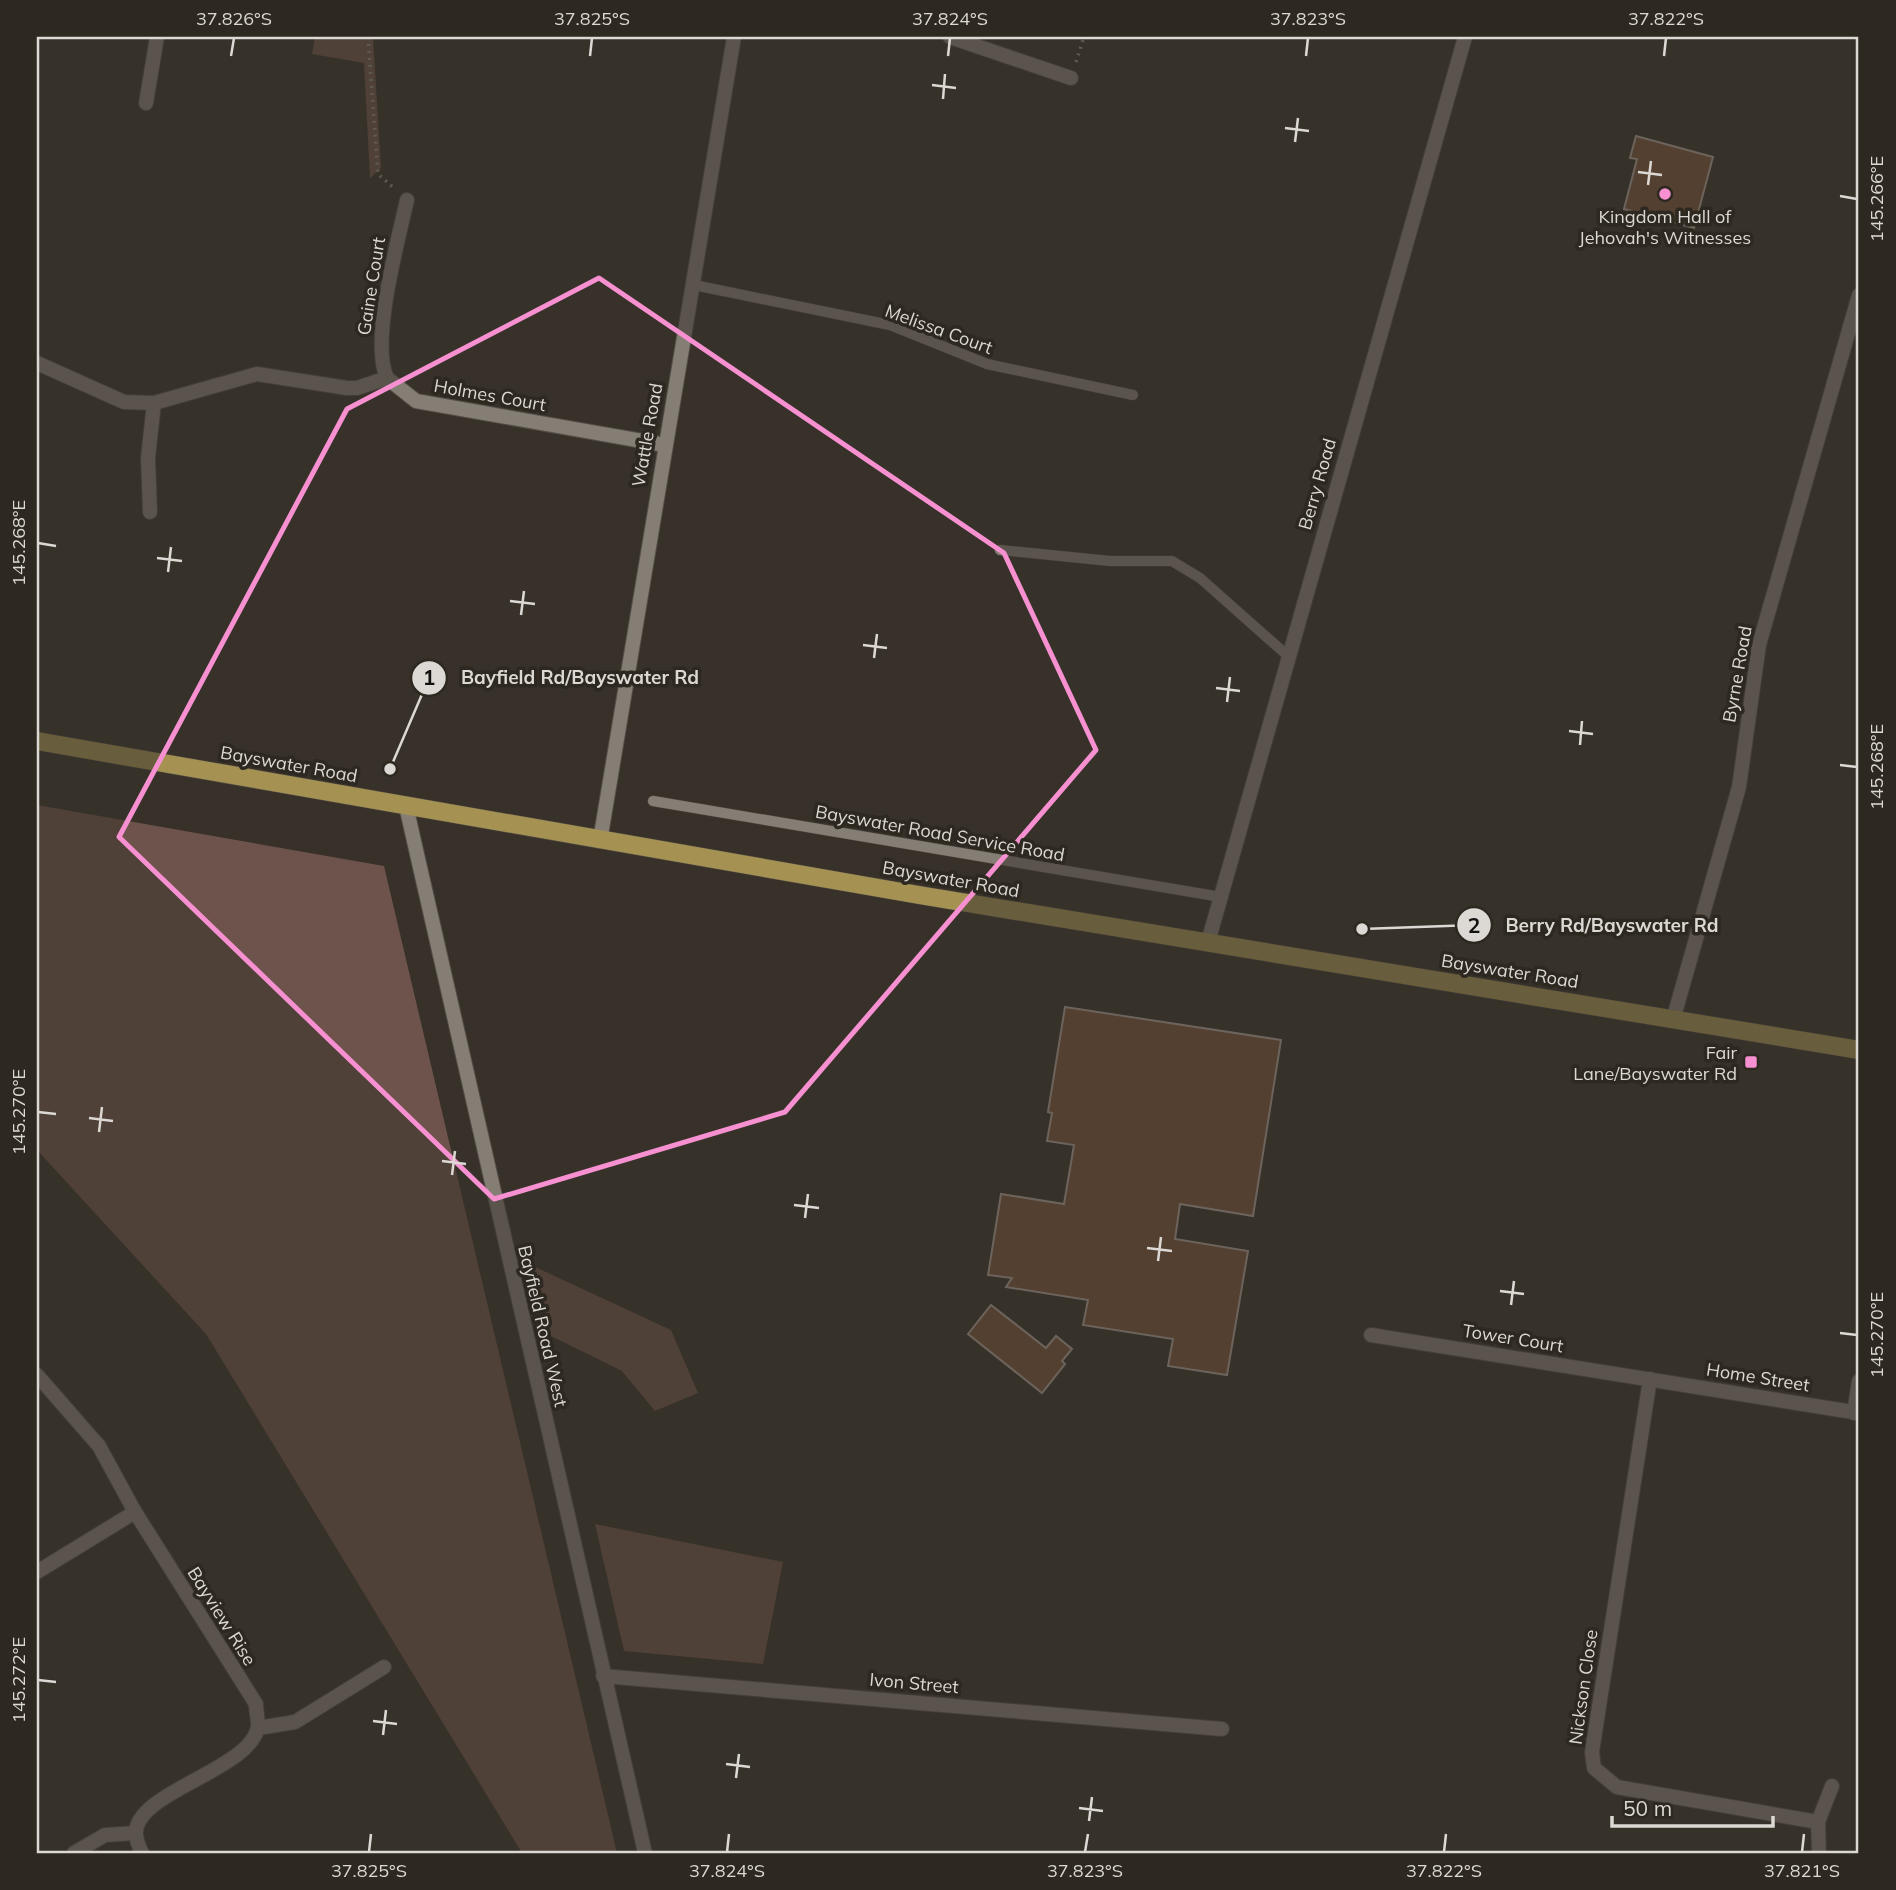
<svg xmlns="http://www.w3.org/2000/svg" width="1896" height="1890" font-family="Mulish,sans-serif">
  <rect width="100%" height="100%" fill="#373129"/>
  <g fill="#6d534b">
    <path d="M315,37H373L381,168L370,178L364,63L312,54Z"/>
    <path d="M37,805L384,866L617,1853H522L206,1334L37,1150Z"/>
    <path d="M533,1266L671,1330L698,1393L655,1411L622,1371L551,1336Z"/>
    <path d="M595,1524L783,1562L763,1664L624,1651Z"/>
  </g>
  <g fill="#775339" stroke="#aca19a" stroke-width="2">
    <path d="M1636,136L1713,157L1694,228L1624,209L1637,159L1630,158Z"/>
    <path d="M1065,1007L1281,1040L1253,1216L1180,1204L1175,1239L1248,1251L1227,1375L1168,1366L1173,1339L1083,1325L1088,1300L1006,1287L1012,1278L988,1275L1001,1194L1064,1204L1074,1145L1047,1141L1052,1113L1048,1112Z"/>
    <path d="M991,1305L1046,1348L1056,1336L1072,1349L1062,1361L1065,1364L1042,1393L968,1334Z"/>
  </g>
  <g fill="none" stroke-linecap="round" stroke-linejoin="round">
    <g stroke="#544e48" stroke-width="11">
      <g id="lane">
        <path d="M694,285L890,325L987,364L1133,395"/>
        <path d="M1000,550L1110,561H1172L1200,578L1288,656"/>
        <path d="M653,801L1221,897"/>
      </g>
    </g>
    <g stroke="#544e48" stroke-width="16">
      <g id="street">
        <path d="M950,37L1071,78"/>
        <path d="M146,103L157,37"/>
        <path d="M37,363L124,402L154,403L257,374L347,388H357L387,378L416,401L665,445"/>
        <path d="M387,378C370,342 398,241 407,200"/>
        <path d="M150,512L148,458L154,403"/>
        <path d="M406,806L645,1853"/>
        <path d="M600,841L734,37"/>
        <path d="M1208,942L1465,37"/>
        <path d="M1673,1020L1739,787L1759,645L1859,295"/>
        <path d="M1371,1335L1859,1413"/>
        <path d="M37,1375L99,1446L135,1512L256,1704C256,1711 258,1719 258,1726C252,1770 136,1791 136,1833C136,1839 139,1847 142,1853"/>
        <path d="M1650,1379L1592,1752L1594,1768L1617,1787L1818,1822"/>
        <path d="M1854,1413L1859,1381"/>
        <path d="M37,1572L135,1512"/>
        <path d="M603,1676L1222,1729"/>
        <path d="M258,1728L295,1722L384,1667"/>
        <path d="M74,1853L105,1835L136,1833"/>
        <path d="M1819,1853L1818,1822L1832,1786"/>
      </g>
    </g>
    <g stroke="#544e48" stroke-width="19">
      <path id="primary" d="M37,741L919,895L1859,1050"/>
    </g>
    <g stroke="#908b85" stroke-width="3.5" stroke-dasharray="2 5" stroke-linecap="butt">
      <path d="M368,37L378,174L395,189"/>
      <path d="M1076,62L1084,37"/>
    </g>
    <use href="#lane" stroke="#857e75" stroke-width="10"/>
    <use href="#street" stroke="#857e75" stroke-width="14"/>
    <use href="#primary" stroke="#a59252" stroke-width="18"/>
  </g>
  <path d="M0 0H1896V1890H0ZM599,278L1004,553L1096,750L785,1112L494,1199L119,837L347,409Z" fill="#373129" fill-opacity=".55" fill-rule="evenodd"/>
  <path fill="none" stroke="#f690d0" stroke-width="5" stroke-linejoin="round" d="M599,278L1004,553L1096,750L785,1112L494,1199L119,837L347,409Z"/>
  <path fill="none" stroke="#dcd8d3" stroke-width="2.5" d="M231,56L234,38M590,56L592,38M948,56L950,38M1306,56L1308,38M1664,56L1666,38M932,85L956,88M943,99L945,74M1285,128L1309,131M1295,142L1298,118M1638,172L1662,175M1648,185L1651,161M1840,196L1857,199M38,543L56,546M157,558L182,561M168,572L171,547M510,601L535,604M521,615L524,591M863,645L887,648M874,658L877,634M1216,688L1240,691M1227,702L1230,677M1569,731L1593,734M1580,745L1582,721M1840,765L1857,767M38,1112L56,1114M89,1118L113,1121M99,1132L102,1107M442,1161L466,1164M452,1175L455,1151M794,1205L819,1208M805,1218L808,1194M1147,1248L1172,1251M1158,1261L1161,1237M1500,1291L1524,1294M1511,1305L1514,1281M1840,1333L1857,1335M38,1680L56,1682M373,1721L397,1724M383,1735L386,1710M726,1764L750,1767M736,1778L739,1754M1079,1808L1103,1811M1089,1821L1092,1797M369,1852L371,1834M727,1852L729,1834M1085,1852L1088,1834M1444,1852L1446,1834M1802,1852L1804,1834"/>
  <g fill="#f690d0" stroke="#2d2820" stroke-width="2.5">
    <circle cx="1665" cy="194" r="7"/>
    <rect x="1744" y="1055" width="14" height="14" rx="3.5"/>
  </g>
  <g text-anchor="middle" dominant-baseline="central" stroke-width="7" stroke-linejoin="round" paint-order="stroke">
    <g font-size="18" fill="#dcd8d3" stroke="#2d2820">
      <text x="1665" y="216">Kingdom Hall of<tspan x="1665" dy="21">Jehovah's Witnesses</tspan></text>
      <text x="1737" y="1052" text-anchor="end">Fair<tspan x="1737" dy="21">Lane/Bayswater Rd</tspan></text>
    </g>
    <g font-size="18" fill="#dcd8d3" stroke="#2d2820">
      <text transform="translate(371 286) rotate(-81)">Gaine Court</text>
      <text transform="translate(939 329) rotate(20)">Melissa Court</text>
      <text transform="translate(490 395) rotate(10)">Holmes Court</text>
      <text transform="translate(647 435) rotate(-80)">Wattle Road</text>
      <text transform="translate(1317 484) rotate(-74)">Berry Road</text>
      <text transform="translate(1737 674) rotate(-80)">Byrne Road</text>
      <text transform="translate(289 764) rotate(10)">Bayswater Road</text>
      <text transform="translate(940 833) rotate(10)">Bayswater Road Service Road</text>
      <text transform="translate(951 879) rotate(10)">Bayswater Road</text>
      <text transform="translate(1510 971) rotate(9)">Bayswater Road</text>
      <text transform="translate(543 1326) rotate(77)">Bayfield Road West</text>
      <text transform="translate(1513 1338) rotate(9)">Tower Court</text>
      <text transform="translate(1758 1377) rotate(9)">Home Street</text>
      <text transform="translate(222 1616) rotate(58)">Bayview Rise</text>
      <text transform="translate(914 1683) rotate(5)">Ivon Street</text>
      <text transform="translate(1583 1687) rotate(-82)">Nickson Close</text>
    </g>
  </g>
  <path fill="none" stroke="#dcd8d3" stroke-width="2.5" d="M390 769L429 678M1362 929L1474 925"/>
  <g fill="#dcd8d3" stroke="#2d2820" stroke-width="2.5">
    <circle cx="390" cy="769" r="7"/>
    <circle cx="1362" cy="929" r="7"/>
    <circle cx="429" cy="678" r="18"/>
    <circle cx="1474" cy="925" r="18"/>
  </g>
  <g font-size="21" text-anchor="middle" font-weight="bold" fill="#111">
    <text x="429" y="685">1</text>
    <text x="1474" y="933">2</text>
  </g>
  <g font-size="19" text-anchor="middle" font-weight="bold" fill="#dcd8d3" stroke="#2d2820" stroke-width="7" stroke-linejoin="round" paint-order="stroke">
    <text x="580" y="684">Bayfield Rd/Bayswater Rd</text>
    <text x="1612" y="932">Berry Rd/Bayswater Rd</text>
  </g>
  <rect width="1896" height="1890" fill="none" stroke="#2d2820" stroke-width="77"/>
  <path d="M1612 1816v10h161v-10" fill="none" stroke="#dcd8d3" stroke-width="3.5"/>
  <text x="1623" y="1816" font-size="21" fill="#dcd8d3" stroke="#2d2820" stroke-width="5" paint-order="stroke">50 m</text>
  <rect x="38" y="38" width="1819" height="1814" fill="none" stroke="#dcd8d3" stroke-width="2.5"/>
  <g font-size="18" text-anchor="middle" fill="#dcd8d3">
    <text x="234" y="25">37.826°S</text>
    <text x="592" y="25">37.825°S</text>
    <text x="950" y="25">37.824°S</text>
    <text x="1308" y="25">37.823°S</text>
    <text x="1666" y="25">37.822°S</text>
    <text transform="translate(1877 199) rotate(-90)" y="6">145.266°E</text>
    <text transform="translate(19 543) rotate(-90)" y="6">145.268°E</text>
    <text transform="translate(1877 767) rotate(-90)" y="6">145.268°E</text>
    <text transform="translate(19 1112) rotate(-90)" y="6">145.270°E</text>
    <text transform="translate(1877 1335) rotate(-90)" y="6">145.270°E</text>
    <text transform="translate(19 1680) rotate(-90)" y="6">145.272°E</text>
    <text x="369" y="1877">37.825°S</text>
    <text x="727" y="1877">37.824°S</text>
    <text x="1085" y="1877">37.823°S</text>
    <text x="1444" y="1877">37.822°S</text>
    <text x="1802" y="1877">37.821°S</text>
  </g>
</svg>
